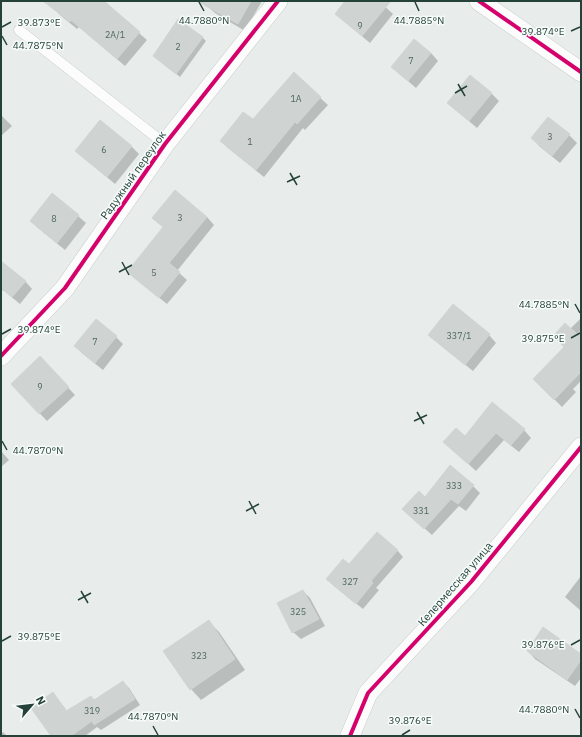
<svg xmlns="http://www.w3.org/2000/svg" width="582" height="737" font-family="'IBM Plex Sans',sans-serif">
  <rect width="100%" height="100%" fill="#e8edeb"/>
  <g fill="#0003">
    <path d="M58,1H102L147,40L125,66L79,27L77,29L60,15L53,8Z"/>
    <path d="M210,1H262L245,31L215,13L207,6Z"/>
    <path d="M347,1H379L393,14L370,43L344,21Z"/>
    <path d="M202,37L206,41L180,77L158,59Z"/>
    <path d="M431,53L438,61L416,88L400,74Z"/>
    <path d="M294,74L328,105L305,130L303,128L264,177L228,148L221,141L253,120Z"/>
    <path d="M470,76L492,94L499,101L477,128L456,110L449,103Z"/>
    <path d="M1,115L12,126L1,136Z"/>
    <path d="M548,118L569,135L577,143L560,163L539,146L532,138Z"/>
    <path d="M101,121L132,147L139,154L115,184L84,158L77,151Z"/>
    <path d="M52,195L78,216L86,223L65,250L38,228L31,221Z"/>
    <path d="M207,217L214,225L177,271L187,280L167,304L136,279L164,228L154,218Z"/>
    <path d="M1,262L25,281L32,289L20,304L3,290L1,292Z"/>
    <path d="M453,306L489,335L496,343L473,371L437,342Z"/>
    <path d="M581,318V381L573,389L576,392L562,407L534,379L565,347L570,329Z"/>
    <path d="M116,337L123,344L103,370L83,354L75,346Z"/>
    <path d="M47,365L75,395L47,421L12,384Z"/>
    <path d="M492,404L524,430L531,438L519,452L504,440L476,471L452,449L465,437Z"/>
    <path d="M1,451L9,460L1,467Z"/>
    <path d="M473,486L480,493L466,511L459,506L432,535L411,516L425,498Z"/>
    <path d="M397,550L403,557L376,588L379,590L363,609L334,586L328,579L349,565Z"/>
    <path d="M581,576V611L565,597Z"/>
    <path d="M303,591L310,598L325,626L301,639L293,632Z"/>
    <path d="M208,621L219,632L245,670L201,700L191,689Z"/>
    <path d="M528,651L581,655V678L575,686L535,659Z"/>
    <path d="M123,682L129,688L140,705L101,730L97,727L85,736H52L53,694L58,699L67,711L95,701Z"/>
    <path d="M3,732L7,736H1V734Z"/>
  </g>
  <g fill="#cfd4d2" stroke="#d1d6d4">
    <path d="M43,1H104L140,32L117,59L71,20L70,22Z"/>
    <path d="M197,1H251L238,24Z"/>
    <path d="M345,1H391L362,36L335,14Z"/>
    <path d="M178,19L203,37L176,74L153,56Z"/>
    <path d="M414,39L431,53L408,81L391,67Z"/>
    <path d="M294,72L321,97L297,124L295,122L256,170L220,141L243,112L253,119Z"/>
    <path d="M470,75L492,93L469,121L447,103Z"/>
    <path d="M548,117L570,134L552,156L531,138Z"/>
    <path d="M100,120L132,146L107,177L75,151Z"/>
    <path d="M175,190L207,217L169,263L180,272L159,298L127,272L163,227L152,218Z"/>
    <path d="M52,193L79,215L57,243L30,221Z"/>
    <path d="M1,261L26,281L12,297L1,288Z"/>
    <path d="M453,304L490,334L465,365L428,335Z"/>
    <path d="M96,319L117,336L95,363L74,346Z"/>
    <path d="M565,323L577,334L581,330V372L554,400L533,379L564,347L553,336Z"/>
    <path d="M40,356L69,387L39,414L11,384Z"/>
    <path d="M492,402L525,429L511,445L496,433L468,464L443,442L456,428L465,436Z"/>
    <path d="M450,465L474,485L458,504L451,499L424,529L402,509L419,491L425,497Z"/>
    <path d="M377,532L398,550L371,581L373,583L356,604L326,579L343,559L349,564Z"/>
    <path d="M303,590L319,619L292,633L277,603Z"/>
    <path d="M209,620L235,659L190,690L163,651Z"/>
    <path d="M543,627L581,654V660L567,680L527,651Z"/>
    <path d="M123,681L135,699L94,725L92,721L71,736H51L31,708L53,692L66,711L91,696L94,700Z"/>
  </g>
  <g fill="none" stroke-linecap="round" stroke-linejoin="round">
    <g stroke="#c5cac8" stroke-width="11">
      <path id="service" d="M19,30L165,144"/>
    </g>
    <g stroke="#c5cac8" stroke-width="20">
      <g id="minor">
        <path d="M479,1L581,72"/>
        <path d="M1,356L65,288L165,144L278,1"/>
        <path d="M350,736L368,693L471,582L581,447"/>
      </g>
    </g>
    <use href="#service" stroke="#fcfcfc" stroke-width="10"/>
    <use href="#minor" stroke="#fcfcfc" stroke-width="19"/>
    <g stroke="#f7fbf9" stroke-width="6">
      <g id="cycleway">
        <path d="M479,1L581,72"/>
        <path d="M1,356L65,288L165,144L278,1"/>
        <path d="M350,736L368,693L471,582L581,447"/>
      </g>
    </g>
    <use href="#cycleway" stroke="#d6006c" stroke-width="4"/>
  </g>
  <path fill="none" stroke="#24423a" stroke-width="1.5" d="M199,2L204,11M415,2L419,11M2,27L11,22M571,31L580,27M2,36L7,45M458,84L465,96M455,93L467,86M290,173L297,185M287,182L300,176M122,262L129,275M119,272L132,265M575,304L580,313M2,334L11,329M571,338L580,333M417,412L424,424M414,421L427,415M2,441L7,450M249,501L256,514M246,511L259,504M81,591L88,603M78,600L91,593M2,641L11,636M571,645L580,640M575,709L580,718M153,726L158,735M402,735L410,730"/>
  <g text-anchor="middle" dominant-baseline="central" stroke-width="3" stroke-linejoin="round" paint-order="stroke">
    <g font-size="9" fill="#506761">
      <text x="360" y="25">9</text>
      <text x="115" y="34">2А/1</text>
      <text x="178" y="46">2</text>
      <text x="411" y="60">7</text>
      <text x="296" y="98">1А</text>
      <text x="550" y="136">3</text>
      <text x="250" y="141">1</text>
      <text x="104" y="149">6</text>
      <text x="180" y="217">3</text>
      <text x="54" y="218">8</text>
      <text x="154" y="272">5</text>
      <text x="459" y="335">337/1</text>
      <text x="95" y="341">7</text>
      <text x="40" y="386">9</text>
      <text x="454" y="485">333</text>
      <text x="421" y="510">331</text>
      <text x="350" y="581">327</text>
      <text x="298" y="611">325</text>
      <text x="199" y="655">323</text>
      <text x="92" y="710">319</text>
    </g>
    <g font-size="11" fill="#24423a" stroke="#f7fbf9">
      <text transform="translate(133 175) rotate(-55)">Радужный переулок</text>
      <text transform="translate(455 584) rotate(-49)">Келермесская улица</text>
    </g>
  </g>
  <g font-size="10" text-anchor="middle" fill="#24423a" stroke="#f7fbf9" stroke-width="3" stroke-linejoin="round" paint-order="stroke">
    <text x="204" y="24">44.7880°N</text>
    <text x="419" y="24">44.7885°N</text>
    <text x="39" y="26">39.873°E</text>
    <text x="543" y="35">39.874°E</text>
    <text x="38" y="49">44.7875°N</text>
    <text x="544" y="308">44.7885°N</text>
    <text x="39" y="333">39.874°E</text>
    <text x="543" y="342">39.875°E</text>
    <text x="38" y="454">44.7870°N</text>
    <text x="39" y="640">39.875°E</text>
    <text x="543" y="648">39.876°E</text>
    <text x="544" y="713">44.7880°N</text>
    <text x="153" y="720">44.7870°N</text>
    <text x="410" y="724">39.876°E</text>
  </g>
  <rect width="582" height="737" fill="none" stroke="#24423a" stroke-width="4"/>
  <g transform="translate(32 705) rotate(62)" stroke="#f7fbf9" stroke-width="3" paint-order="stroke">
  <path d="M0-3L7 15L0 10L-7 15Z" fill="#24423a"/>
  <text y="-6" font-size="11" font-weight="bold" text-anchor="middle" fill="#24423a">N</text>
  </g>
</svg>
